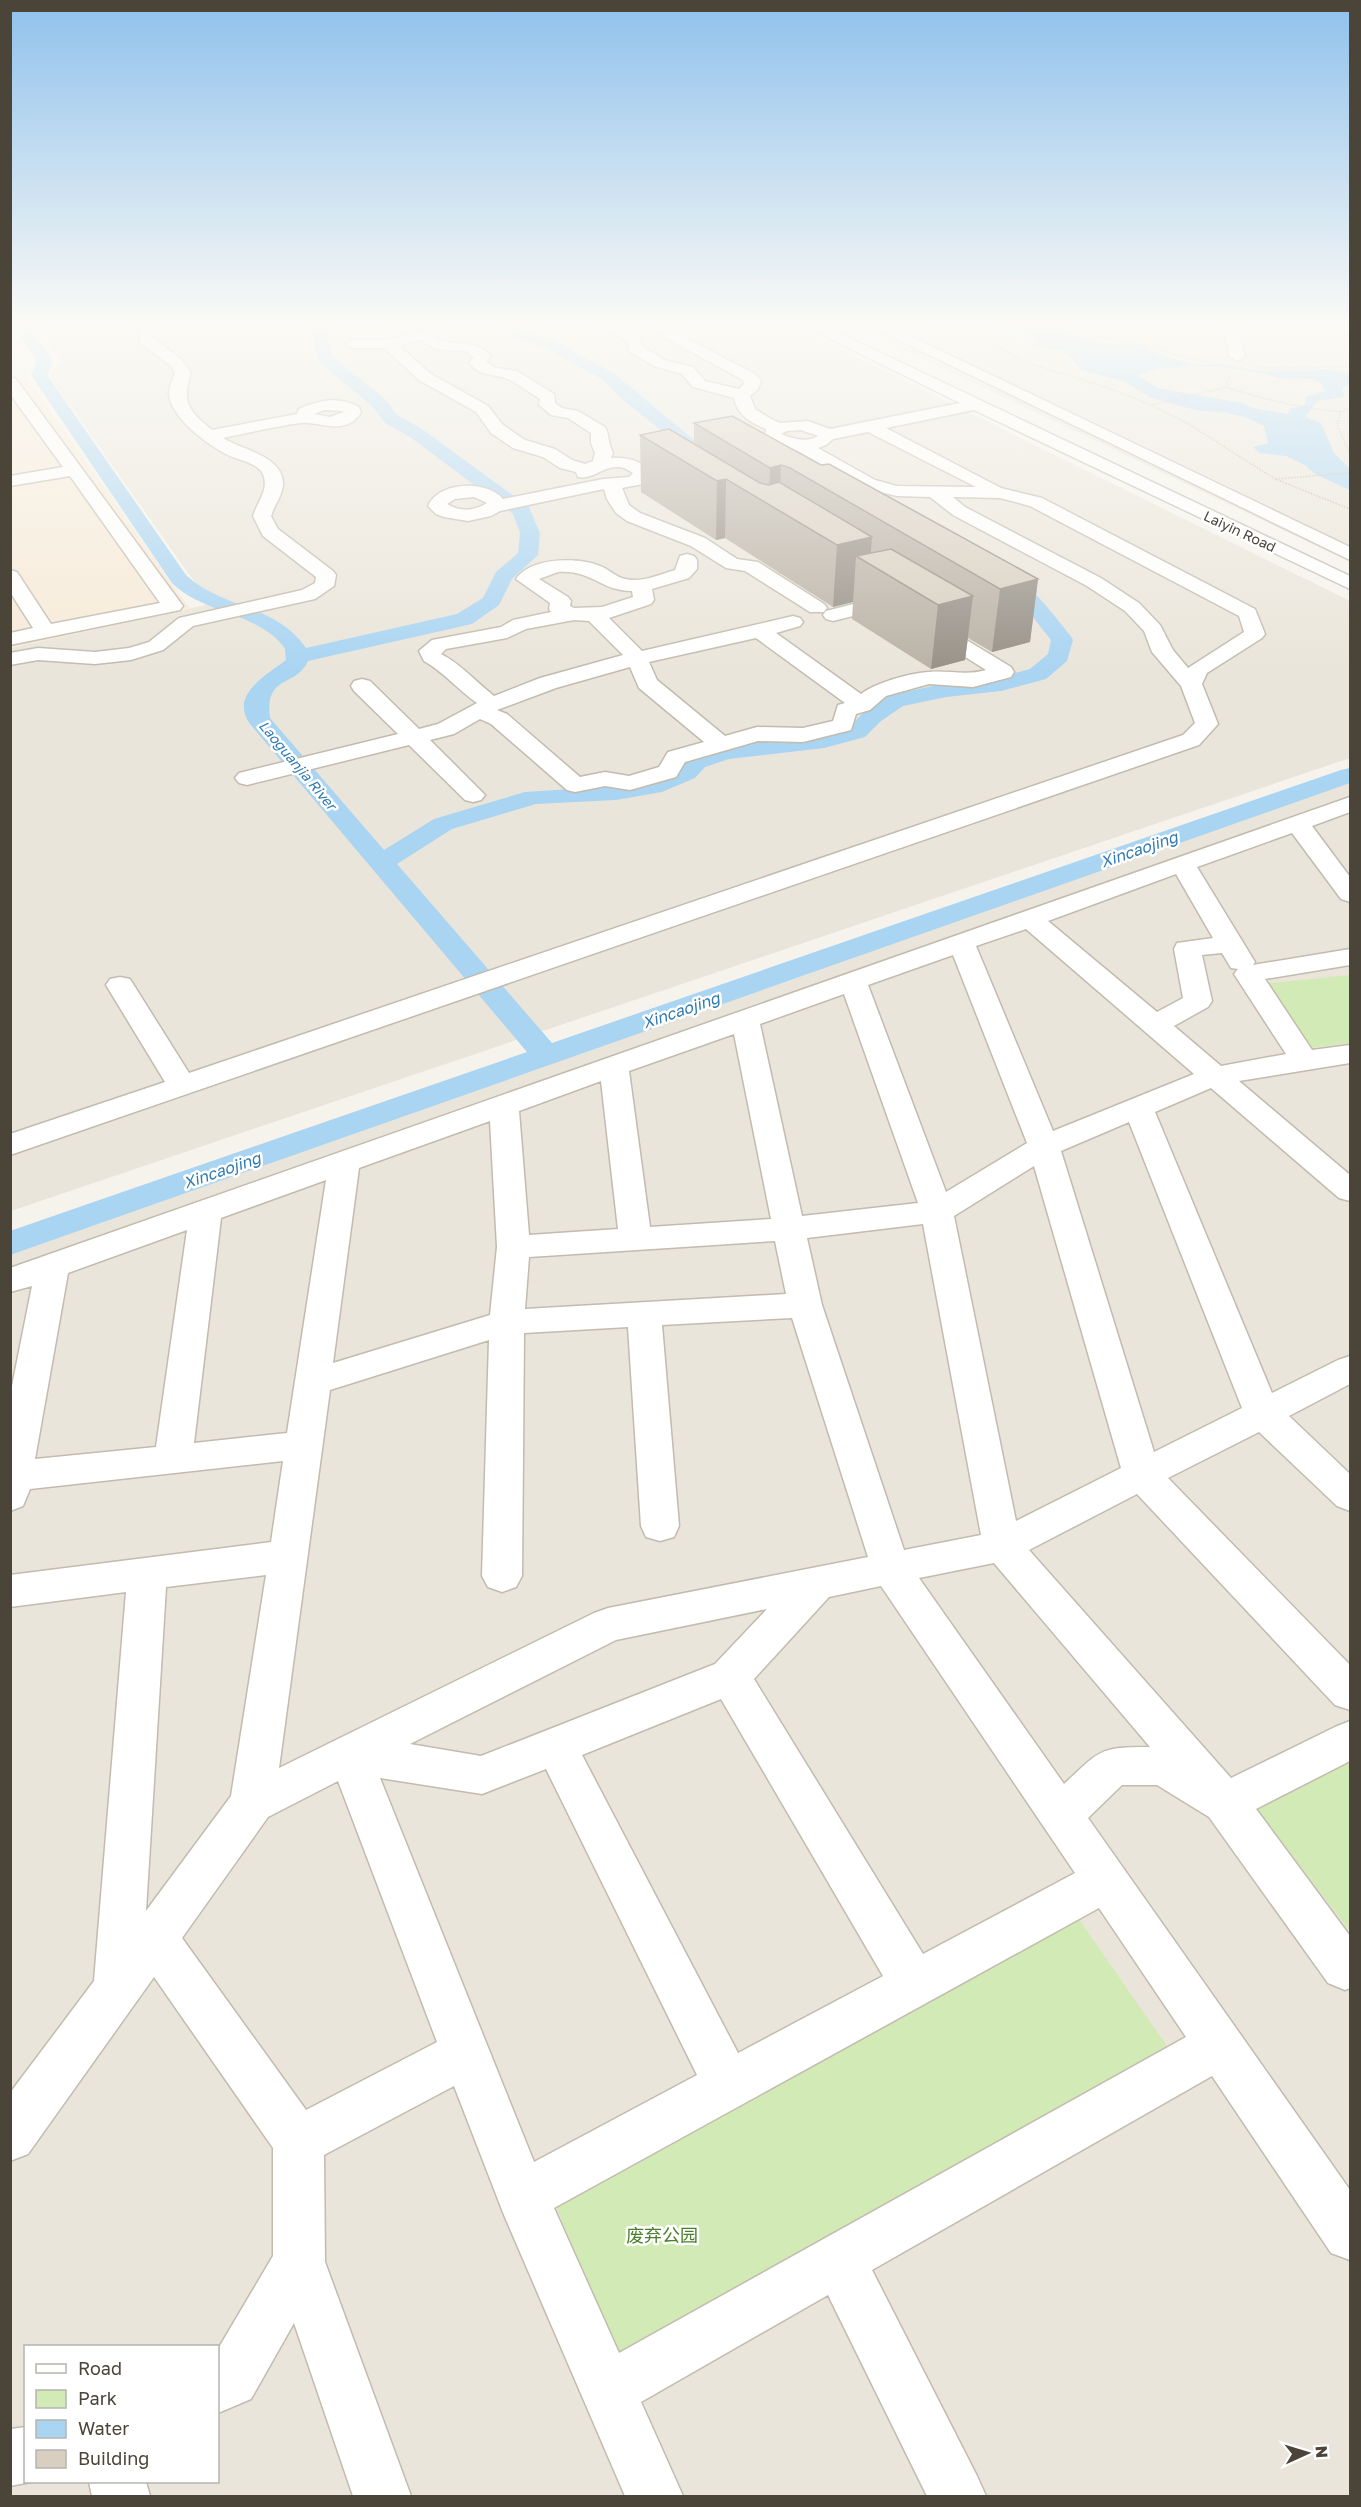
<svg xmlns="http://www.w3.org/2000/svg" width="1361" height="2507" font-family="'Golos Text','Noto Sans SC',sans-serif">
  <rect width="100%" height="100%" fill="#f6f3ec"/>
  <g fill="#eae5da" fill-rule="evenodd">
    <path d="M32,323H788L1350,601V758L11,1211L10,648L210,604L50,377L51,372L59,363L58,356Z"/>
    <path d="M848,323H1350V562Z"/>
    <path d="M1350,782V2496H11L10,1251ZM26,2346H218V2482H26Z"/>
  </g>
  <path fill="#f7ead8" d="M27,377L190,609L11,648L10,379Z"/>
  <g fill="#d2eab5">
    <path d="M1350,975V1043L1308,1048L1263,984Z"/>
    <path d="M1350,1760V1931L1254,1806Z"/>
    <path d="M1078,1918L1169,2049L620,2359L551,2195Z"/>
  </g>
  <path fill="#a9d4f2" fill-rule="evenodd" d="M971,323H1043L1098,343L1136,344L1161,355L1196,365L1220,364L1261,371L1329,369L1350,374V384L1342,388L1344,397L1317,401L1305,417L1321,423L1334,453L1350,469V490L1315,474L1305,465L1286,456L1260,453L1253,447L1268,443L1264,426L1247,418L1224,412L1199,411L1151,398L1126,382L1082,370L1064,351L1031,346L1038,342L1028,335L992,331ZM1186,366L1223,367L1261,373L1278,378L1311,379L1321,383L1325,391L1306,397L1305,405L1290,409L1288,414L1252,408L1242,403L1157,388L1138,375L1157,369Z"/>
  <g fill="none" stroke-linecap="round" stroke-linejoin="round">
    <g fill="#a9d4f2" fill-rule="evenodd">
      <path d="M10,323H24L49,353L52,363L47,375L186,575C222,609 276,604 306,648L457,614L483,598L496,572L518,553L520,533L513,514L410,437L385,423L373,407L318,361L309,323H325L332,356L385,399L397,415L422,429L529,507L540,533L538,555L512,579L499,605L472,624L308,661C296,688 264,674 270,718L384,850L434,819L525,792L616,786L655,779L677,768L687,757L717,747L823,734L849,727L865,711L887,696L946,683L1000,677L1030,669L1048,654L1051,640L1017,597L991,582L988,578L991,574C1021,566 1053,615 1070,635L1073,640L1067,661L1046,679L1001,691L946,697L903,706L881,721L865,737L824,748L729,759L705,767L695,778L662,792L616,800L536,804L452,829L397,864L552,1043L1341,770L1350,768V783L10,1255V1231L527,1052L250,724C229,694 267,675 286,660L285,649C261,613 203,614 172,583L31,375L36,363L35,357Z"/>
      <path d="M493,323H511L524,332L554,340L615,374L695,441L692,445H680L624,401L603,380L542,346L514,338Z"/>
    </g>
    <g stroke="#c2bbae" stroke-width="3">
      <g id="minor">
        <path d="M137,323H151L153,338L182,360L191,373C181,403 189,411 212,430L297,414L299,409C319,400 338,396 359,407L361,413C344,437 320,421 301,423C275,426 249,433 223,438C242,450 284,456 283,485C282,496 274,506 271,516L278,529L333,571L336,575L334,586L315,599L193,626L163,650L131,660L95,664L38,660L10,665V653L38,648L95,652L129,648L149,642L179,618L302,590L315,583L316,577L263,536L253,516C257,503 268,491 264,477C260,463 241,461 230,456C209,446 172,419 169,395C168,388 173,380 175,373L171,366L140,343ZM324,410L342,411L344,412L330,417L314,414Z"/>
        <path d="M582,323C604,323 620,324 639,336L642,346L664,360L693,367L705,381L739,389L744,384L743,380L638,323H657L755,374L761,381L758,389L750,396L755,409L771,419L780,423L808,421L830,429L960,403L798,323H818L1350,576V589L974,410L886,428L1001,488L1042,498L1255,609L1265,634L1262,638L1207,673L1202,684L1218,724L1199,745L10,1155V1134L165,1082L106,985L110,979L120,977L130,979L189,1073L1183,735L1195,723L1181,686L1152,652L1144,631L1125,611L1087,586L953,515L930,497L897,496L863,488L796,450L782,449L765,437L766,429C751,423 737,415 734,398L693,387L682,374L654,366L629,351L627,341L616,334L584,326ZM801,430L818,436C806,443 794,439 781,434L787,431ZM868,432L976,487L897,486L875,480L818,448L826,445L833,439ZM953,497L1000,498L1030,506L1239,616L1244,632L1188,668L1173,650L1160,625L1139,603L1101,578L965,507Z"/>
        <path d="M864,323H883L1350,547V560Z"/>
        <path d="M1223,323H1237L1245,356L1242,359L1237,361L1229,356Z"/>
        <path d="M1336,323H1350V335L1345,334Z"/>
        <path d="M420,331C430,333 439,340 446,342C463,345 478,341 491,356L486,362L496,368L517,371L554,394L555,403L562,408L578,411L605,427C609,433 608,444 613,453L611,458C627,457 641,460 651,473L643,484L622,488L629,505L640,513L705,538L737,559L758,562L824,604L827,608L824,612H810L745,571L726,568L691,546L627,521L616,513L607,499L604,489L500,511L491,516L468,521L444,517L436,514L428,506C439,481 487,480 503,499L603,479L629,477L633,473C609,456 597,481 578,477L576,472L560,468L543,457L513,448L491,433L476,412L419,380L384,348H352L345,344L352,340H388ZM420,340L436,349L465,351L474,357L469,363C482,378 496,373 510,380C520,385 530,393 540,399L539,405L551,415L568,418L591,433V443L595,453L593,461L585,464L572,460L555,449L525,440L503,425L488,406L431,374L399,346ZM474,497L487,503C475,511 460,512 447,504L455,499Z"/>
        <path d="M10,377L16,379L180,602L183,606L180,610L10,645V633L33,628L10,592V570L17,572L51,624L160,603L70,476L10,486V476L63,467L10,394Z"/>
        <path d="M687,554L694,556L697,560V569L689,578L652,589L654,600L651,604L609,618L642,651L793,616L800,618L803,622L800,626L776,633L861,694C875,683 910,673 929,672C949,670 966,676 986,670L921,629L918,625L921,621L928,619L935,621L1011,667L1014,672L1011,677L973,687L929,684L886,696L870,710L856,714L851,730L803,742L758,741L685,762L676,777L630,790L605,786L575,792L567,790L491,724L480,719L454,734L430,740L485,795L481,800L473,802L465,800L409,745L247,785L239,783L235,778L239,773L398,734L354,691L351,686L354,681L362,679L370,681L419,729L438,724L477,703C458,690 444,672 424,661L419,651L432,640L501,627L513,620L551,612L549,609L550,603L516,579C531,557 578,557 600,566C609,569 615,577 625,579C641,583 659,575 675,570L680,556ZM558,572C593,570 600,591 632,591L633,597L602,607L574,608L570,606L571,601L568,597L539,579ZM574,620L589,621L623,655L540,678L494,696C476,682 461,664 441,654L446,649L507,638L526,629ZM756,638L845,703L838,705L833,721L803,728L757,727L725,736L657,680L649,662ZM630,667L639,688L704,742L668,752L659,767L629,776L605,772L580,777L507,714L497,710L556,688Z"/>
        <path d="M889,595L896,597L899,601L896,605L833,621L826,619L823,615L826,611Z"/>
        <path d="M1350,797V812L1312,826L1350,877V902L1341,899L1292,833L1197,867L1255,962L1253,965L1350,949V965L1265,979L1312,1050L1350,1045V1063L1239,1081L1350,1175V1201L1339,1198L1211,1088L1155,1112L1272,1393L1338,1360L1350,1356V1384L1289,1416L1350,1474V1511L1337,1506L1259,1432L1168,1478L1350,1665V1710L1335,1705L1137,1494L1029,1550L1231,1778L1335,1727L1350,1721V1761L1256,1809L1350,1936V1988L1345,1990L1328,1983L1209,1817L1157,1785H1122L1088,1818L1350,2190V2260L1331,2253L1212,2076L872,2270L977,2476L986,2496H927L828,2295L641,2402L683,2496H625L504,2215L454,2086L324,2155L325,2262L411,2496H353L294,2323L251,2399L218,2413V2349L273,2256V2148L154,1977L28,2154L10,2161V2093L94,1981L126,1592L10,1607V1575L271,1542L283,1461L30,1489L23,1506L10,1511V1396L32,1286L10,1292V1268ZM1176,874L1213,938L1177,943L1174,949L1183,998L1157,1012L1048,921ZM1026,929L1194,1074L1053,1131L976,946ZM1222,953L1231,968L1238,969L1234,974L1286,1054L1221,1066L1174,1026L1208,1007L1212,1001L1202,955ZM953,955L1027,1143L946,1192L868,985ZM844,994L918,1203L802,1216L760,1024ZM734,1034L771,1219L650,1227L629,1071ZM601,1081L618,1229L529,1235L519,1111ZM490,1121L497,1247L490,1315L333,1363L359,1168ZM1129,1122L1242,1408L1154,1452L1061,1151ZM1034,1166L1121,1468L1016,1521L954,1216ZM326,1180L287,1433L194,1443L221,1218ZM923,1224L981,1535L904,1550L822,1305L807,1238ZM187,1230L156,1447L35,1459L68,1273ZM775,1241L786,1294L525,1309L529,1257ZM792,1318L868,1557L608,1608L594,1613L279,1768L330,1390L489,1340L482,1576L488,1587L502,1592L516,1587L522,1576L524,1333L628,1327L641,1526L646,1537L660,1541L674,1537L679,1526L662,1325ZM994,1563L1150,1747C1098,1747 1101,1750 1064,1784L919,1578ZM266,1575L231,1796L146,1911L166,1587ZM881,1586L1075,1873L923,1954L754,1679L829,1597ZM767,1609L715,1664L481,1756L410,1744L616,1640ZM721,1699L883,1976L738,2053L582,1755ZM546,1769L697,2075L534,2162L380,1778L482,1794ZM338,1781L437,2042L306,2110L182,1938L268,1817ZM1099,1908L1186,2037L619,2353L554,2208Z"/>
        <path d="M26,2427V2482H31L10,2486V2429Z"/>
        <path d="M89,2482H146L150,2496H92Z"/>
      </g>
    </g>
    <g stroke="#c4b79f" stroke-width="1.5" stroke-dasharray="1.5 1.5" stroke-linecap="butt">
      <path d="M952,323L980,336L1022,361L1108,388L1151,405L1187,423L1275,479L1350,509"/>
      <path d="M1062,323L1096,336L1145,345L1190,359L1215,363"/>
      <path d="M1255,368L1350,367"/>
      <path d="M1230,375L1226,387C1264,400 1301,408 1341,412"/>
      <path d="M1152,405L1226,387"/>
      <path d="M1350,408L1341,412L1337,425L1350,454"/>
      <path d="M1276,479L1350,473"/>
    </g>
    <use href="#minor" fill="#fff" fill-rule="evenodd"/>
  </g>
  <path fill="#bab2a6" d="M694,423L821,465L1038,579L1030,642L992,652L968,638L965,660L931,669L852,619L853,602L833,607L725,538L716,540L641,492L640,435L694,444Z"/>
  <g fill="#979187">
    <path d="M781,465L779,511L769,505L770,468Z"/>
    <path d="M726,479L725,538L716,540L717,481Z"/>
    <path d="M872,537L870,565L856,556L853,602L833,607L837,545Z"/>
    <path d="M1038,579L1030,642L992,652L1000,589Z"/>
    <path d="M973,596L965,660L931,669L938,605Z"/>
  </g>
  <g fill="#d8cfc1" stroke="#979187" stroke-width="1.5">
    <path d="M732,416L821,465L829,464L1038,579L1000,589L790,468L781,465L770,468L694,423Z"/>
    <path d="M669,429L760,483L769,485L779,482L872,537L837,545L726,479L717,481L640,435Z"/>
    <path d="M891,549L973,596L938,605L856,556Z"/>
  </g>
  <linearGradient id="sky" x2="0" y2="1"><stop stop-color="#8fc1ec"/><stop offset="0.48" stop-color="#fbfaf6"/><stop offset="1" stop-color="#fbfaf6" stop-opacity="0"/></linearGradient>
  <rect width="1361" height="674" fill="url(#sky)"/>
  <g text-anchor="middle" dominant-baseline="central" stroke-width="5" stroke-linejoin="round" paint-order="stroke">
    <g font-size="14" fill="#4b4439" stroke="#fff">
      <text transform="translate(1240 531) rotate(25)">Laiyin Road</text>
    </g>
    <g font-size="14" font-style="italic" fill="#2e7ab2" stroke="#fff">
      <text transform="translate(298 765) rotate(50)">Laoguanjia River</text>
    </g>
    <g font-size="16" font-style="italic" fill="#2e7ab2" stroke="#fff">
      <text transform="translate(1139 849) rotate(-19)">Xincaojing</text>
      <text transform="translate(681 1010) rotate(-19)">Xincaojing</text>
      <text transform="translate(222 1170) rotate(-19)">Xincaojing</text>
    </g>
    <g font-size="18" fill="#4a7f2a" stroke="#fff">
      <text x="662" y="2235">废弃公园</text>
    </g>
  </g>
  <rect width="1361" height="2507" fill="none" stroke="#4b4439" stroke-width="24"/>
  <rect x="24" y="2345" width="195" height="138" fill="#ffffff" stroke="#b7b4b0" stroke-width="1.5"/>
  <rect x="36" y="2364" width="30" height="9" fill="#ffffff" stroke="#b7b4b0" stroke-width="1.5"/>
  <text x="78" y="2375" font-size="18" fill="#4b4439">Road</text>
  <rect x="36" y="2390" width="30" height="18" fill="#d2eab5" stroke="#b7b4b0" stroke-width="1.5"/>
  <text x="78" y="2405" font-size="18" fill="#4b4439">Park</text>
  <rect x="36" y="2420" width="30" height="18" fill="#a9d4f2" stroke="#b7b4b0" stroke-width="1.5"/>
  <text x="78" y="2435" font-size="18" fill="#4b4439">Water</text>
  <rect x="36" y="2450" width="30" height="18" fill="#d8cfc1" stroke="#b7b4b0" stroke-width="1.5"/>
  <text x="78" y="2465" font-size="18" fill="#4b4439">Building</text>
  <g transform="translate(1307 2453) rotate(86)" stroke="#ffffff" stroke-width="4.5" paint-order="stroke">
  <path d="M0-4.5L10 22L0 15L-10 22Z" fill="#4b4439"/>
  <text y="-9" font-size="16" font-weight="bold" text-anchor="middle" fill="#4b4439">N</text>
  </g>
</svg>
